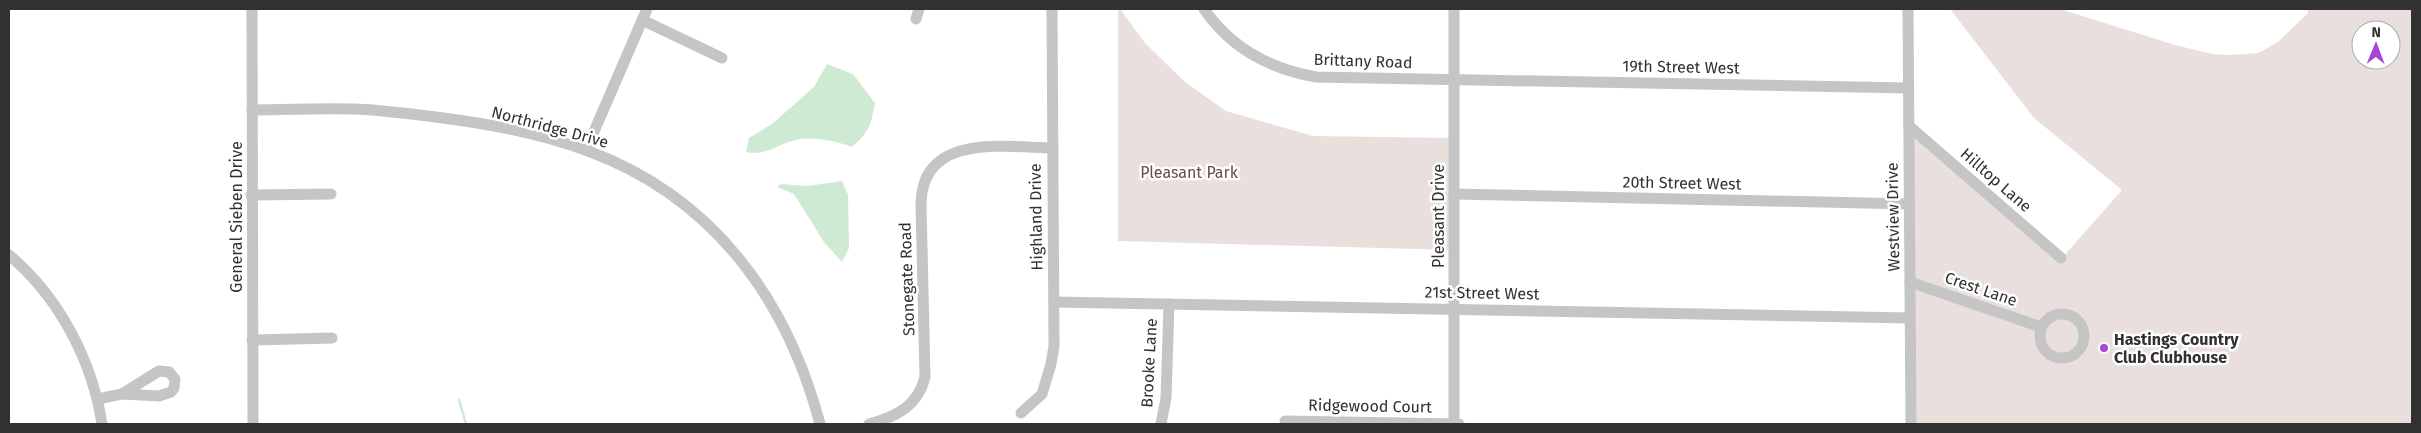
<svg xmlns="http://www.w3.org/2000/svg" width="2421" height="433" font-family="'Fira Sans',sans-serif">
  <rect width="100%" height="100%" fill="#fff"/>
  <g fill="#e9e0de" fill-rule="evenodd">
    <path d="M1118,9H1120L1145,43L1185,82L1226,111L1313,136L1454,138V250L1118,241Z"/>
    <path d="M1950,9H2060L2175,45L2212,54L2231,55L2258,53L2278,42L2308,13V9H2412V424H1911L1909,126L2062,258L2122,190L2034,118ZM2361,30H2391V60H2361Z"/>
  </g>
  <g fill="#cfead3">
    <path d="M827,64L853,74L875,103C871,125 869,132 852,147C836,141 812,136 795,140C777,145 766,156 746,152L749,138L772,124L814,87Z"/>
    <path d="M842,181L848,195L849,248L842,262L824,242L794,194L777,187L781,184L807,186Z"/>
  </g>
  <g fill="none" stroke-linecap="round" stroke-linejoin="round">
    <path stroke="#cfead3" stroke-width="2.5" d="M459,400L466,424"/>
    <g stroke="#c5c5c5" stroke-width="11">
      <path d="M252,9L253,424"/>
      <path d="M1204,9C1231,48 1270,69 1316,77L1908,88"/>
      <path d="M1908,9L1911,424"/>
      <path d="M916,19L919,9"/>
      <path d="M642,20L722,58"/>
      <path d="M252,110C292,110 333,107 373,110C444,117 520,126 588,151C713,197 787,299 820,424"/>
      <path d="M1909,126L2061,258"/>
      <path d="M586,150L647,9"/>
      <path d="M1454,194L1909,204"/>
      <path d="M251,195L331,194"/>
      <path d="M9,255C59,297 92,360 102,424"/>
      <path d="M1910,282L2041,327"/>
      <path d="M1054,302L1910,318"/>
      <circle cx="2062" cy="336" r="22"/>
      <path d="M252,340L332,338"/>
      <path d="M98,399L122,394L159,371L169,372L175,379L174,388L171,392L159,396L122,394"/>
      <path d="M1021,413L1042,394L1051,364L1054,346L1052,9"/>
      <path d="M1285,421L1459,424"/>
      <path d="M869,424C896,417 918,406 925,377L921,204C922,133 1004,147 1052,148"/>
      <path d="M1161,424L1166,398L1169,304"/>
      <path d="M1454,424V9"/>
    </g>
  </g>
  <circle fill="#a845d6" stroke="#fff" stroke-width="2" cx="2104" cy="348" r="5"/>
  <g text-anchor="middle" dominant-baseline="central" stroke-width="5" stroke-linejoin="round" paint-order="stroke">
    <g font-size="16" fill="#313131" stroke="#fff">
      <text transform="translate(1363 61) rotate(2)">Brittany Road</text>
      <text transform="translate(1681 67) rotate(1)">19th Street West</text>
      <text transform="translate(550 127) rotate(15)">Northridge Drive</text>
      <text transform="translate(1996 180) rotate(41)">Hilltop Lane</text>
      <text transform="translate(1682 183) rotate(1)">20th Street West</text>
      <text transform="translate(1438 216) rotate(-90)">Pleasant Drive</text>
      <text transform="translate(236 217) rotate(-90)">General Sieben Drive</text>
      <text transform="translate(1036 217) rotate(-91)">Highland Drive</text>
      <text transform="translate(1893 217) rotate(-91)">Westview Drive</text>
      <text transform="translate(907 279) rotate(-92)">Stonegate Road</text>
      <text transform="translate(1981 289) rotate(19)">Crest Lane</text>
      <text transform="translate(1482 293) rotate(1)">21st Street West</text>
      <text transform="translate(1149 363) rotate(-87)">Brooke Lane</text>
      <text transform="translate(1370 406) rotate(1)">Ridgewood Court</text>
    </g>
    <g font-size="16" fill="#694d42" stroke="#fff">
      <text x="1189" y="172">Pleasant Park</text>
    </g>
    <g font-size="16" font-weight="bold" fill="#313131" stroke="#fff" text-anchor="start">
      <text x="2114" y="339">Hastings Country<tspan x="2114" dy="18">Club Clubhouse</tspan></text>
    </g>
  </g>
  <rect width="2421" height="433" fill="none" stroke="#313131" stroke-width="20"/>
  <g transform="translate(2376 45) rotate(1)"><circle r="24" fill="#ffffff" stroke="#adadad"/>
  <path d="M0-4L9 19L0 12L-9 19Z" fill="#a845d6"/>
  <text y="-8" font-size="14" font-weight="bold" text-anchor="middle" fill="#313131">N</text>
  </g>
</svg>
